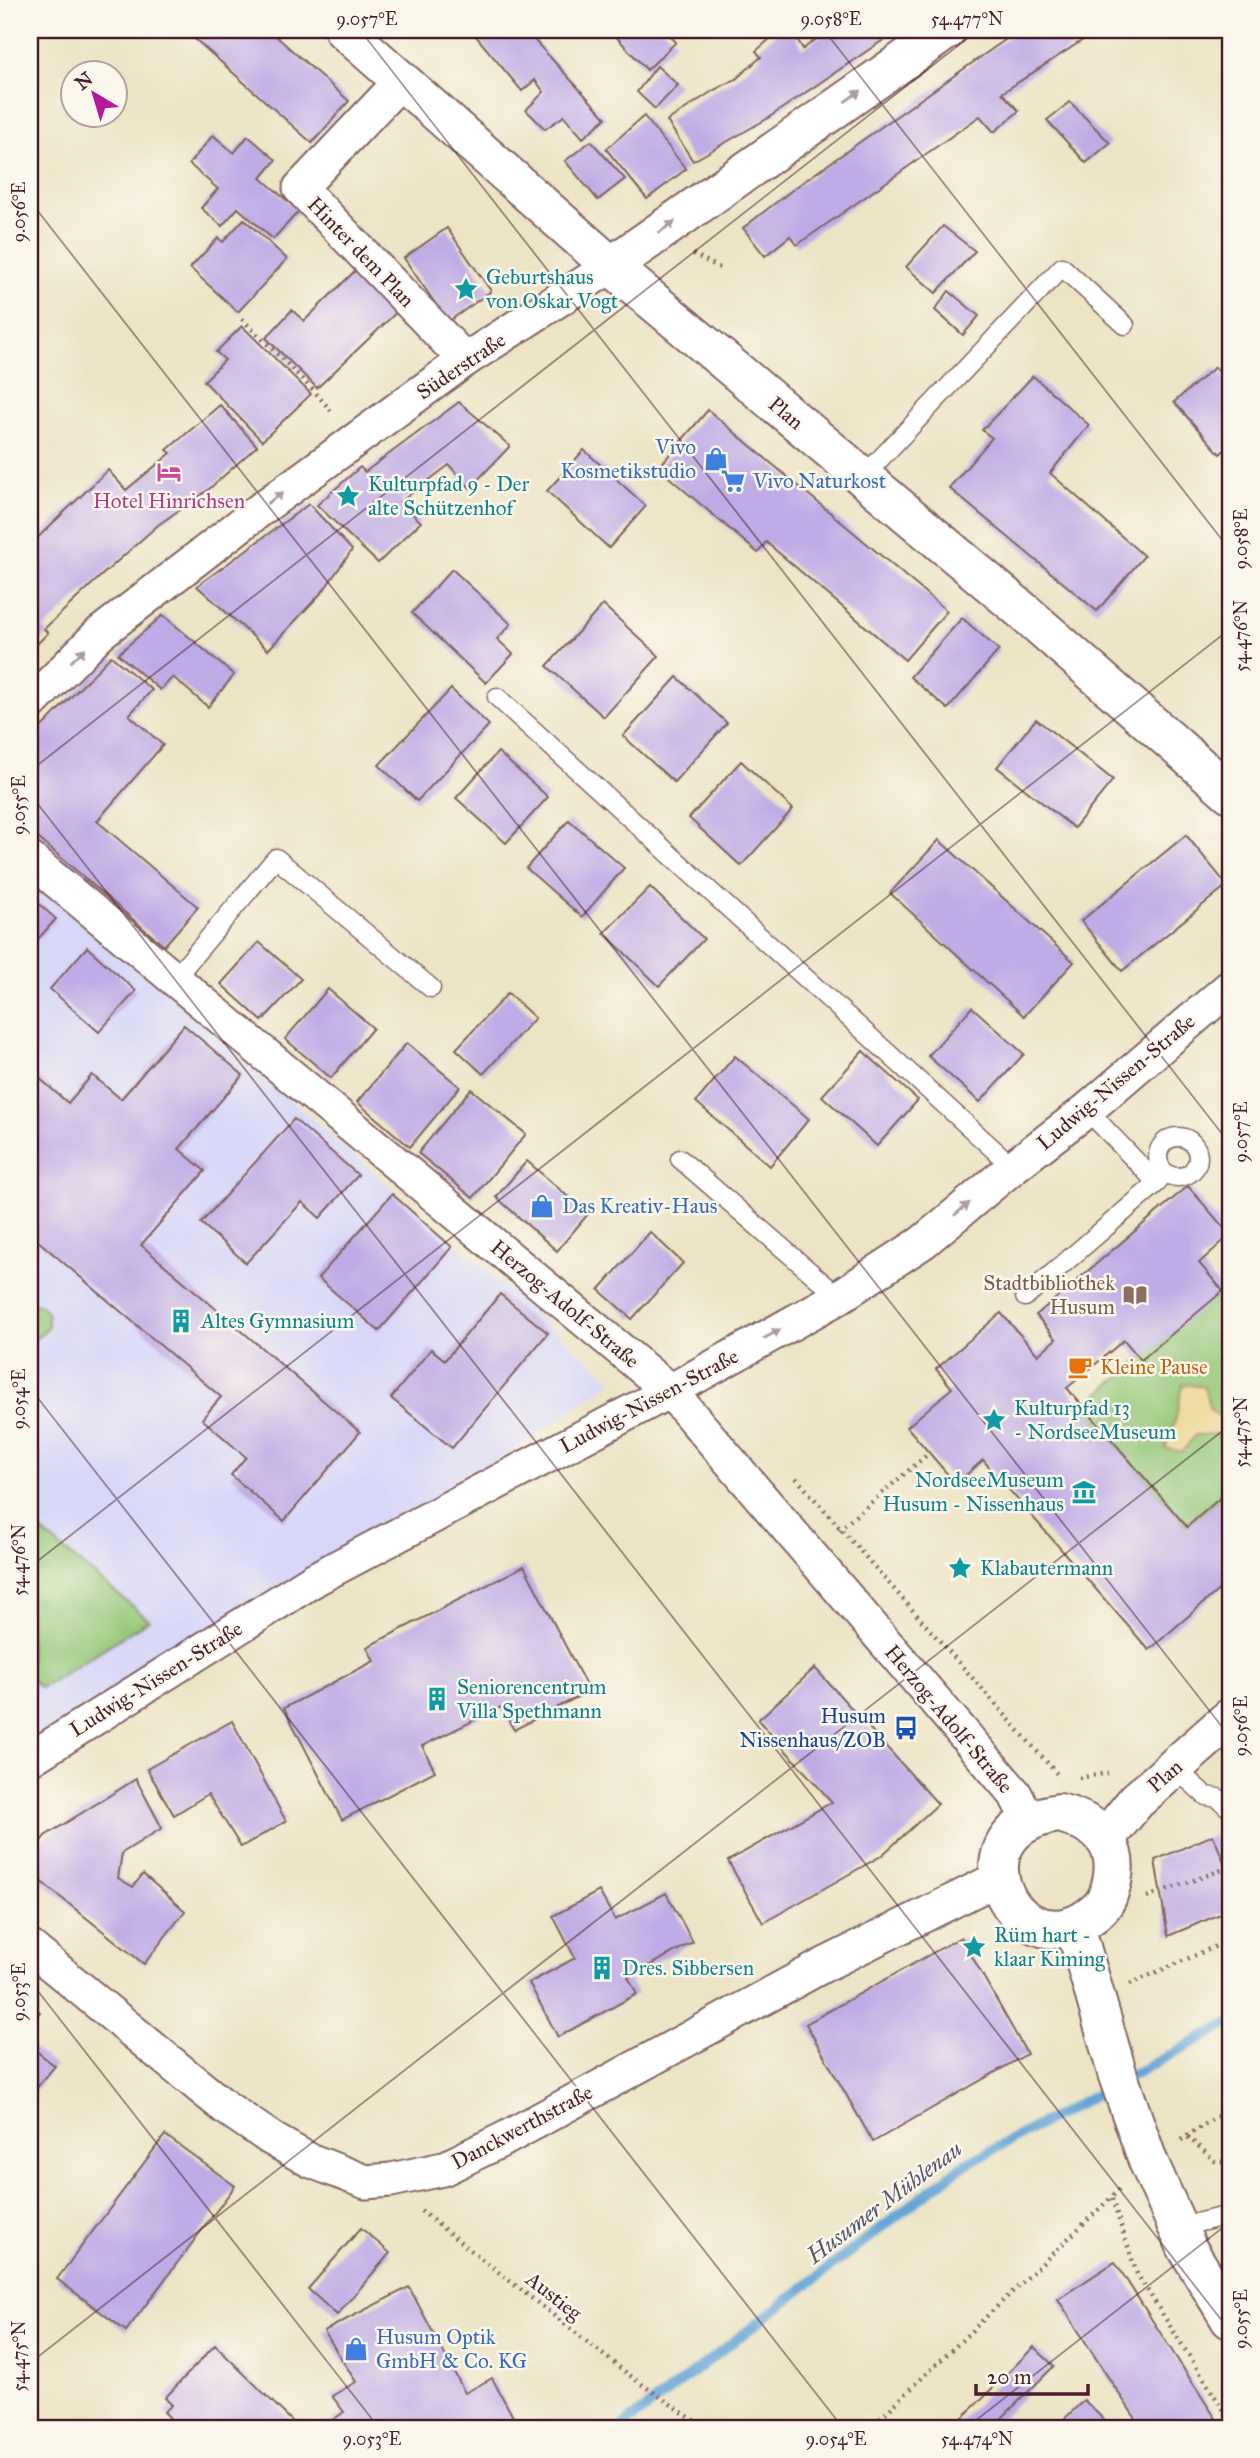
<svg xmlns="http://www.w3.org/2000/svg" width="1260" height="2458" font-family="'IM FELL Great Primer',serif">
  <rect width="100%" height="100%" fill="#fbf7ec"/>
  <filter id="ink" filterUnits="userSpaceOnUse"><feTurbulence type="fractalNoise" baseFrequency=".0143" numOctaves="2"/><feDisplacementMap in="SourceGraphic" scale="14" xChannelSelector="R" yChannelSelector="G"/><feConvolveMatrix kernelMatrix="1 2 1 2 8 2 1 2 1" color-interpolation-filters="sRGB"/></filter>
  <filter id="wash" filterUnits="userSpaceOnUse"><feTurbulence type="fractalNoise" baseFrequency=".00686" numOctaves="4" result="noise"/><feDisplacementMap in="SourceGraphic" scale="28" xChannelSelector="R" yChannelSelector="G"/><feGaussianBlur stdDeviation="1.57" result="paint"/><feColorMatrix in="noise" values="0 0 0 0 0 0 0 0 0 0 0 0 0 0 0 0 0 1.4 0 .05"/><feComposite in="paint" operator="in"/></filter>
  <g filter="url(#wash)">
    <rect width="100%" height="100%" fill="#ece4c5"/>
    <path fill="#d8d7f8" d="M30,873L613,1381L441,1501L30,1750Z"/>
    <g fill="#95c879" stroke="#707452" stroke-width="2">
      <path d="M1230,1284V1489L1187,1527L1083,1407Z"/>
      <path d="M30,1303L43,1306L48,1315V1327L30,1344Z"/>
      <path d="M30,1522L149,1620L41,1688L30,1679Z"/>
    </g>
    <path fill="#eeda9e" stroke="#9c7c64" stroke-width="2" d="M1183,1384L1204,1387L1210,1410L1230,1424V1434L1195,1435L1182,1452L1165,1448L1175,1421Z"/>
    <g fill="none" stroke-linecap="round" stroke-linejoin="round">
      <path stroke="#64a5d7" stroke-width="10" d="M621,2428L962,2166L1230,2023"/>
    </g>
    <g id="blocks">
      <g fill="#bfabe5">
        <path d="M185,30H269L349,101L312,143Z"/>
        <path d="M480,30H525L606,118L583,138L564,116L545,129L526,110L544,92L535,80L522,91L475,35Z"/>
        <path d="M610,30H664L676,42L647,70Z"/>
        <path d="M780,30H792L803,49L829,30H898L765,120L693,161L667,121L714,90L736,79L761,57L756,51Z"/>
        <path d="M1019,30H1098L1002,93L1019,111L994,132L980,116L797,245L790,236L765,256L743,228L796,187Z"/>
        <path d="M657,66L678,85L655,109L637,92Z"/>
        <path d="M1070,102L1110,143L1086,163L1047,120Z"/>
        <path d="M644,116L686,169L647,199L606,149Z"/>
        <path d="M213,135L234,153L248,136L276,160L261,178L299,211L273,239L238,208L222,226L201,208L218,189L189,164Z"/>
        <path d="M591,141L625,179L598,200L565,161Z"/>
        <path d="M244,219L287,259L238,312L190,268L218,238L223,242Z"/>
        <path d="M943,226L975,251L936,293L906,267Z"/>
        <path d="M447,228L491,291L448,322L404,258Z"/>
        <path d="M359,267L402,307L317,388L266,338L292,310L304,321Z"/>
        <path d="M949,291L979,316L963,335L935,310Z"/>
        <path d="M242,326L311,394L262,441L204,381L225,360L216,352Z"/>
        <path d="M1215,367L1230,384V445L1220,454L1174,402Z"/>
        <path d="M1033,376L1089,425L1050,473L1144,556L1097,611L949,488L992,438L982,430Z"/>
        <path d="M459,402L510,446L470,488L449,465L400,502L421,522L378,563L317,505L360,467L365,472Z"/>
        <path d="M220,405L257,446L208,490L158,525L102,575L44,629L48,633L30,651V545L108,470L126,490L171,453L167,450Z"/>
        <path d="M708,410L947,611L905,660L766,542L758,553L658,468Z"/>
        <path d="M584,450L646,506L609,548L547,491Z"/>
        <path d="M309,504L352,550L323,591L268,650L197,586Z"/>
        <path d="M452,569L511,624L497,639L513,654L486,683L412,613Z"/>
        <path d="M603,605L659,656L604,717L547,666Z"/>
        <path d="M163,615L234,675L208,707L173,677L160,690L118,654Z"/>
        <path d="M962,618L999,650L948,709L910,677Z"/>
        <path d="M111,656L152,690L129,715L163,745L97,821L198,907L164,946L30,831V739Z"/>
        <path d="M677,677L727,723L674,782L623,736Z"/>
        <path d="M451,689L489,725L417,801L379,765Z"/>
        <path d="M1036,719L1113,780L1074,828L997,767Z"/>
        <path d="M498,752L548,797L506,843L456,798Z"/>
        <path d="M741,761L793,809L741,866L689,818Z"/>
        <path d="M569,820L624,868L582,917L526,868Z"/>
        <path d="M1186,835L1227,885L1122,971L1081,921Z"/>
        <path d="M939,840L1074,962L1024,1016L890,893Z"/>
        <path d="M650,887L704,939L659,986L604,933Z"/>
        <path d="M30,896L56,919L37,940L30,934Z"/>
        <path d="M259,942L301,979L262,1021L221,984Z"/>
        <path d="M87,947L136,991L99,1032L50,989Z"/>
        <path d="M328,989L373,1028L331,1078L285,1039Z"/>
        <path d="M508,993L535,1018L483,1074L456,1049Z"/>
        <path d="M972,1007L1024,1054L980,1102L928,1056Z"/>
        <path d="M184,1025L243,1075L179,1149L205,1171L141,1245L360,1432L284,1521L231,1475L246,1457L202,1419L221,1397L30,1234V1070L68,1103L92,1075L121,1099Z"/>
        <path d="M407,1043L460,1087L410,1147L357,1102Z"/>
        <path d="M863,1051L918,1100L877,1146L822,1096Z"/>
        <path d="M735,1056L809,1119L770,1166L696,1102Z"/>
        <path d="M471,1089L526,1134L473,1198L418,1153Z"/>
        <path d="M294,1119L358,1175L320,1218L302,1202L246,1263L201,1223Z"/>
        <path d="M527,1161L588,1214L557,1251L496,1197Z"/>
        <path d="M1188,1186L1230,1235L1199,1263L1223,1291L1141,1360L1124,1340L1067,1388L1187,1527L1230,1489V1580L1149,1650L983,1460L956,1484L907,1427L952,1388L936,1369L1001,1313L1038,1355L1056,1339L1036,1315Z"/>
        <path d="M392,1194L452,1247L379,1331L318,1278Z"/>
        <path d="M650,1232L683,1263L632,1319L599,1290Z"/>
        <path d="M500,1294L548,1333L452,1448L391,1398L431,1349L445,1360Z"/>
        <path d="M524,1566L589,1691L514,1730L501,1707L422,1746L435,1771L342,1820L284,1708L374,1661L367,1647Z"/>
        <path d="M815,1668L938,1804L881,1856L763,1923L728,1861L832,1802L758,1720Z"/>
        <path d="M232,1721L286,1821L241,1847L208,1794L174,1815L147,1769Z"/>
        <path d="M136,1779L162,1828L122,1853L118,1878L133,1887L143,1874L185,1911L144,1964L34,1876L30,1855L45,1836Z"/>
        <path d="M1213,1835L1230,1876V1910L1168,1936L1155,1860Z"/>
        <path d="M599,1891L615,1920L666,1893L693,1942L628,1977L637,1994L558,2037L529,1983L575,1958L553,1916Z"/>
        <path d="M961,1937L1027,2054L873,2142L806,2024Z"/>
        <path d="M30,2003L40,2012L30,2023Z"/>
        <path d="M30,2046L55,2066L30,2096Z"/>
        <path d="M165,2135L235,2186L126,2331L57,2279Z"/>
        <path d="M361,2228L390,2253L337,2315L308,2289Z"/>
        <path d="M1115,2262L1161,2334L1222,2428H1142L1104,2371L1058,2299Z"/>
        <path d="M409,2287L465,2393L492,2378L519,2428H321L344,2412L332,2396L356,2382L324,2331Z"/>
        <path d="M215,2345L299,2428H180L164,2412L172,2405L165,2398Z"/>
        <path d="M1034,2347L1054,2366L992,2428H952Z"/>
        <path d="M1084,2400L1105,2421L1098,2428H1055Z"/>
      </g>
    </g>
  </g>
  <g filter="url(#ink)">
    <use href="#blocks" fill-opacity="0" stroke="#836461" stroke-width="2"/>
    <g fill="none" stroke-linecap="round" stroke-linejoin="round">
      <g stroke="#836461" stroke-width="21">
        <g id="service">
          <path d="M863,477L1062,267L1125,325"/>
          <path d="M497,697L1013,1167"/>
          <path d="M175,978L276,858L431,988"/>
          <path d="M1087,1110L1157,1183L1162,1174"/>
          <circle cx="1178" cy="1157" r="20"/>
          <path d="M680,1159L839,1297"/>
          <path d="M1025,1297L1157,1183"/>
          <path d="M1175,1768L1206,1796L1218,1798L1230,1809"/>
          <path d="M1179,2227L1230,2215"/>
        </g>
      </g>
      <g stroke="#836461" stroke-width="37">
        <g id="minor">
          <path d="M401,81L300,188L465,360"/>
          <path d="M30,704L99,634L265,506L465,360L611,266"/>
          <path d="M30,859L670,1391L1015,1794L1028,1820"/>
          <path d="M30,1759L315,1579L670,1391L839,1297L923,1242L1013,1167L1087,1110L1230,987"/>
          <path d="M30,1947L194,2082L225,2107L272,2139L309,2160L366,2182L391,2180L443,2169L506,2138L824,1965L999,1878"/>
        </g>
      </g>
      <g stroke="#836461" stroke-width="42">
        <g id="secondary">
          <path d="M344,30L611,266L1024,612L1230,793"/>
          <path d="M611,266L947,30"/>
          <path d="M1059,1813C1102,1824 1125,1849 1108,1895C1104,1907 1093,1915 1083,1921C1009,1962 950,1828 1059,1813Z"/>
          <path d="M1105,1839L1136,1801L1230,1718"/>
          <path d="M1075,1926L1118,2076L1148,2161L1187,2248L1230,2319"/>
        </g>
      </g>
      <g stroke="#836461" stroke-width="4.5" stroke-dasharray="2 5" stroke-linecap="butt">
        <path d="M693,254L720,268"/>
        <path d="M242,319L314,391L332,412"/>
        <path d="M796,1478L1059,1776"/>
        <path d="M839,1530L929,1453"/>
        <path d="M1079,1778L1108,1773"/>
        <path d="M1147,1897L1230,1867"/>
        <path d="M1130,1984L1230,1940"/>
        <path d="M1188,2137L1215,2161L1230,2163"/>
        <path d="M1181,2140L1230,2108"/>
        <path d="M1112,2199L1137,2274L1230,2420"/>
        <path d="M421,2211L633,2378L705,2428"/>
        <path d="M870,2428L1120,2189"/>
      </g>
      <use href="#service" stroke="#fff" stroke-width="18"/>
      <use href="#minor" stroke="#fff" stroke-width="33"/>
      <use href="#secondary" stroke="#fff" stroke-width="38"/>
    </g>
    <defs><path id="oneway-solid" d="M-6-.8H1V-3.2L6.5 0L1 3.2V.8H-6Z" transform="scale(1.75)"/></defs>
    <g fill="#ae9aa0">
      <use href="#oneway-solid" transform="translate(853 96) rotate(-35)"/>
      <use href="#oneway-solid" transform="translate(667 227) rotate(-35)"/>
      <use href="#oneway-solid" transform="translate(275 498) rotate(-36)"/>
      <use href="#oneway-solid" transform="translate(78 655) rotate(-45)"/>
      <use href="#oneway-solid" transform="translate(962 1209) rotate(-40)"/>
      <use href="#oneway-solid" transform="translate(772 1334) rotate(-29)"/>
    </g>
  </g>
  <path fill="none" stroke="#4a1f2b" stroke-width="2" stroke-opacity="0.45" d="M360,30L1230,1144M824,30L1230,550M30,201L1230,1737M30,771L978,30M30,794L1230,2331M30,1388L843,2428M30,1567L1230,629M30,1981L379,2428M30,2363L1230,1425M966,2428L1230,2222"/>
  <defs>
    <g id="sight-bare" transform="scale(1.89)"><path d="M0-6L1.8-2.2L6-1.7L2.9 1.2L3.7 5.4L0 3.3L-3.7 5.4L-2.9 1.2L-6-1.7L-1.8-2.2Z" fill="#0f9aa8" stroke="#fbf7ec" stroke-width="2.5" paint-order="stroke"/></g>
    <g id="shop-bare" transform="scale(1.89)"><path d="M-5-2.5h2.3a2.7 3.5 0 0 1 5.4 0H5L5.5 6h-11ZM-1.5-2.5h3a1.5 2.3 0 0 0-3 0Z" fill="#3f7fe0" stroke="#fbf7ec" stroke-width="2.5" paint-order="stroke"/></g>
    <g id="hotel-bare" transform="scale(1.89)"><path d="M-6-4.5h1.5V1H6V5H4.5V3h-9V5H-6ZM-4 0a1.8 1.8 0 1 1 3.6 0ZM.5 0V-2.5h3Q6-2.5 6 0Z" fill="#d1479c" stroke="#fbf7ec" stroke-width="2.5" paint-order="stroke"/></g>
    <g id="supermarket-bare" transform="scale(1.89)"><path d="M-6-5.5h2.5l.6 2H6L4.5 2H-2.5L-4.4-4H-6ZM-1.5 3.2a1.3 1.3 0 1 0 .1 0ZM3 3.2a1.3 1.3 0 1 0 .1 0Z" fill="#3f7fe0" stroke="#fbf7ec" stroke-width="2.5" paint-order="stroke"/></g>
    <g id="library-bare" transform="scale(1.89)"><path d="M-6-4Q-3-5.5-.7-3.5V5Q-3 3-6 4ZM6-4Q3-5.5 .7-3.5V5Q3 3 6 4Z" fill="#8d6e63" stroke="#fbf7ec" stroke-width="2.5" paint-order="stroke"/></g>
    <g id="building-bare" transform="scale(1.89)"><path d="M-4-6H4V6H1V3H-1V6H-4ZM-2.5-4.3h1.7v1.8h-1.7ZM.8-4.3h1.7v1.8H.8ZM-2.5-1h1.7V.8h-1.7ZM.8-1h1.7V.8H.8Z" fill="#0f9aa8" stroke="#fbf7ec" stroke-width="2.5" paint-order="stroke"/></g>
    <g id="cafe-bare" transform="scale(1.89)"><path d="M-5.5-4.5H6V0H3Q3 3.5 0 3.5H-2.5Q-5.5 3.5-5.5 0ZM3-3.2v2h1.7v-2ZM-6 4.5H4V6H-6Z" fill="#e8710a" stroke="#fbf7ec" stroke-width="2.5" paint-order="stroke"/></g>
    <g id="museum-bare" transform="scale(1.89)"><path d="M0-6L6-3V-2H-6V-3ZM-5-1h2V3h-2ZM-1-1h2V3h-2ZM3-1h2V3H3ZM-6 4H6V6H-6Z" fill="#0f9aa8" stroke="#fbf7ec" stroke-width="2.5" paint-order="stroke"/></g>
    <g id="bus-bare" transform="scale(1.89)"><path d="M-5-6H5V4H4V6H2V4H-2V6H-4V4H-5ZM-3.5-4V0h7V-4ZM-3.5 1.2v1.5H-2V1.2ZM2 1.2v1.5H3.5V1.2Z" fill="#1a4fb4" stroke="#fbf7ec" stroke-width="2.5" paint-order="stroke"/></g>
  </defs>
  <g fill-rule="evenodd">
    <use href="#sight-bare" x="466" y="289"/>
    <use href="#shop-bare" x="716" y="459"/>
    <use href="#hotel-bare" x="169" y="472"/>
    <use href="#supermarket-bare" x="733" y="481"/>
    <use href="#sight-bare" x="348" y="496"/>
    <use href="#shop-bare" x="542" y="1206"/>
    <use href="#library-bare" x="1135" y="1295"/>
    <use href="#building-bare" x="181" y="1321"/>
    <use href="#cafe-bare" x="1080" y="1367"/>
    <use href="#sight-bare" x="994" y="1420"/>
    <use href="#museum-bare" x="1084" y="1492"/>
    <use href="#sight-bare" x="960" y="1568"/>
    <use href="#building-bare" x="437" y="1699"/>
    <use href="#bus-bare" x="906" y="1728"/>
    <use href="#sight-bare" x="974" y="1947"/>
    <use href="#building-bare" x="602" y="1968"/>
    <use href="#shop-bare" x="356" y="2349"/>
  </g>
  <g text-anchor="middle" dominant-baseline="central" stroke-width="5" stroke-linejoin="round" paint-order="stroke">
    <g font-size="21" fill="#4a1f2b" stroke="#fbf7ec">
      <text transform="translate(361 252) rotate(46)">Hinter dem Plan</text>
      <text transform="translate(461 366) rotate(-34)">Süderstraße</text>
      <text transform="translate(786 413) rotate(40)">Plan</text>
      <text transform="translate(1116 1082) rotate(-40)">Ludwig-Nissen-Straße</text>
      <text transform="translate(565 1304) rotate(40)">Herzog-Adolf-Straße</text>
      <text transform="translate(649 1401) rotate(-28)">Ludwig-Nissen-Straße</text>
      <text transform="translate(156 1679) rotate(-32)">Ludwig-Nissen-Straße</text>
      <text transform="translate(949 1719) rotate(50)">Herzog-Adolf-Straße</text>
      <text transform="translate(1165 1776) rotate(-41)">Plan</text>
      <text transform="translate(522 2127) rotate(-28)">Danckwerthstraße</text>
      <text transform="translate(554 2296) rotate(38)">Austieg</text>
    </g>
    <g font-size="21" fill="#0d838f" stroke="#fbf7ec" text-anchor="start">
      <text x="486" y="277">Geburtshaus<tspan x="486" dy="24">von Oskar Vogt</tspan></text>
      <text x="368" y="484">Kulturpfad 9 - Der<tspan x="368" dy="24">alte Schützenhof</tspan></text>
      <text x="201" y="1321">Altes Gymnasium</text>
      <text x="1014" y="1408">Kulturpfad 13<tspan x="1014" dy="24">- NordseeMuseum</tspan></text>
      <text x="1064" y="1480" text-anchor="end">NordseeMuseum<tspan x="1064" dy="24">Husum - Nissenhaus</tspan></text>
      <text x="980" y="1568">Klabautermann</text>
      <text x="457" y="1687">Seniorencentrum<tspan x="457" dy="24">Villa Spethmann</tspan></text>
      <text x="994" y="1935">Rüm hart -<tspan x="994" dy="24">klaar Kiming</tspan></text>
      <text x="622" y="1968">Dres. Sibbersen</text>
    </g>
    <g font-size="21" fill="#366cbe" stroke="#fbf7ec" text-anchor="start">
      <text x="696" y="447" text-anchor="end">Vivo<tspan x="696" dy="24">Kosmetikstudio</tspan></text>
      <text x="753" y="481">Vivo Naturkost</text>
      <text x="562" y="1206">Das Kreativ-Haus</text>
      <text x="376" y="2337">Husum Optik<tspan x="376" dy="24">GmbH &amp; Co. KG</tspan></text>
    </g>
    <g font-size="21" fill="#b23c85" stroke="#fbf7ec">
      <text x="169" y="501">Hotel Hinrichsen</text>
    </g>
    <g font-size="21" fill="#785e54" stroke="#fbf7ec" text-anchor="end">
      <text x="1115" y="1283">Stadtbibliothek<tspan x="1115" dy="24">Husum</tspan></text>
    </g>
    <g font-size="21" fill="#c56008" stroke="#fbf7ec" text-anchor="start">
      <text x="1100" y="1367">Kleine Pause</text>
    </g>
    <g font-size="21" fill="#164399" stroke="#fbf7ec" text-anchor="end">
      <text x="886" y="1716">Husum<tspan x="886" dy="24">Nissenhaus/ZOB</tspan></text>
    </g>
    <g font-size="23" font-style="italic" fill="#545570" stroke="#fbf7ec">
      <text transform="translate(884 2202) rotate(-37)">Husumer Mühlenau</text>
    </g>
  </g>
  <rect width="1260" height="2458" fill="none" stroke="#fbf7ec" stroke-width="77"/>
  <g transform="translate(94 94) rotate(322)"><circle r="33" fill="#fbf7ec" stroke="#b4a19f" stroke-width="2"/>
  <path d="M0-5L12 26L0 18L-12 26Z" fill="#b5179e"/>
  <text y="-10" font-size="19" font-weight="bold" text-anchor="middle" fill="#4a1f2b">N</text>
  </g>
  <path d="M976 2384v10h112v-10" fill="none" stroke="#4a1f2b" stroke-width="3.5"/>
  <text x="987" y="2384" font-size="21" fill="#4a1f2b" stroke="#fbf7ec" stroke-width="5" paint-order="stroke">20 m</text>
  <rect x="38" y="38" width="1184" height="2382" fill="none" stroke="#4a1f2b" stroke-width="2.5"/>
  <g font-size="18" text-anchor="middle" fill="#4a1f2b">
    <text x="367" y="25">9.057°E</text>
    <text x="831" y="25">9.058°E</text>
    <text x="967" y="25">54.477°N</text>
    <text transform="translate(19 212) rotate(-90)" y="6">9.056°E</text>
    <text transform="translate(1241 539) rotate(-90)" y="6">9.058°E</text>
    <text transform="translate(1241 636) rotate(-90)" y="6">54.476°N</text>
    <text transform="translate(19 805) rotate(-90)" y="6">9.055°E</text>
    <text transform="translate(1241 1132) rotate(-90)" y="6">9.057°E</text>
    <text transform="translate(19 1399) rotate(-90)" y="6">9.054°E</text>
    <text transform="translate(1241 1432) rotate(-90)" y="6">54.475°N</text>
    <text transform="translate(19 1560) rotate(-90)" y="6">54.476°N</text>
    <text transform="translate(1241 1726) rotate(-90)" y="6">9.056°E</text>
    <text transform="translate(19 1992) rotate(-90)" y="6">9.053°E</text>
    <text transform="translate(1241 2319) rotate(-90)" y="6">9.055°E</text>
    <text transform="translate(19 2356) rotate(-90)" y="6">54.475°N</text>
    <text x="372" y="2445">9.053°E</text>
    <text x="836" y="2445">9.054°E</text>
    <text x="977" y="2445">54.474°N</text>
  </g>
</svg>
